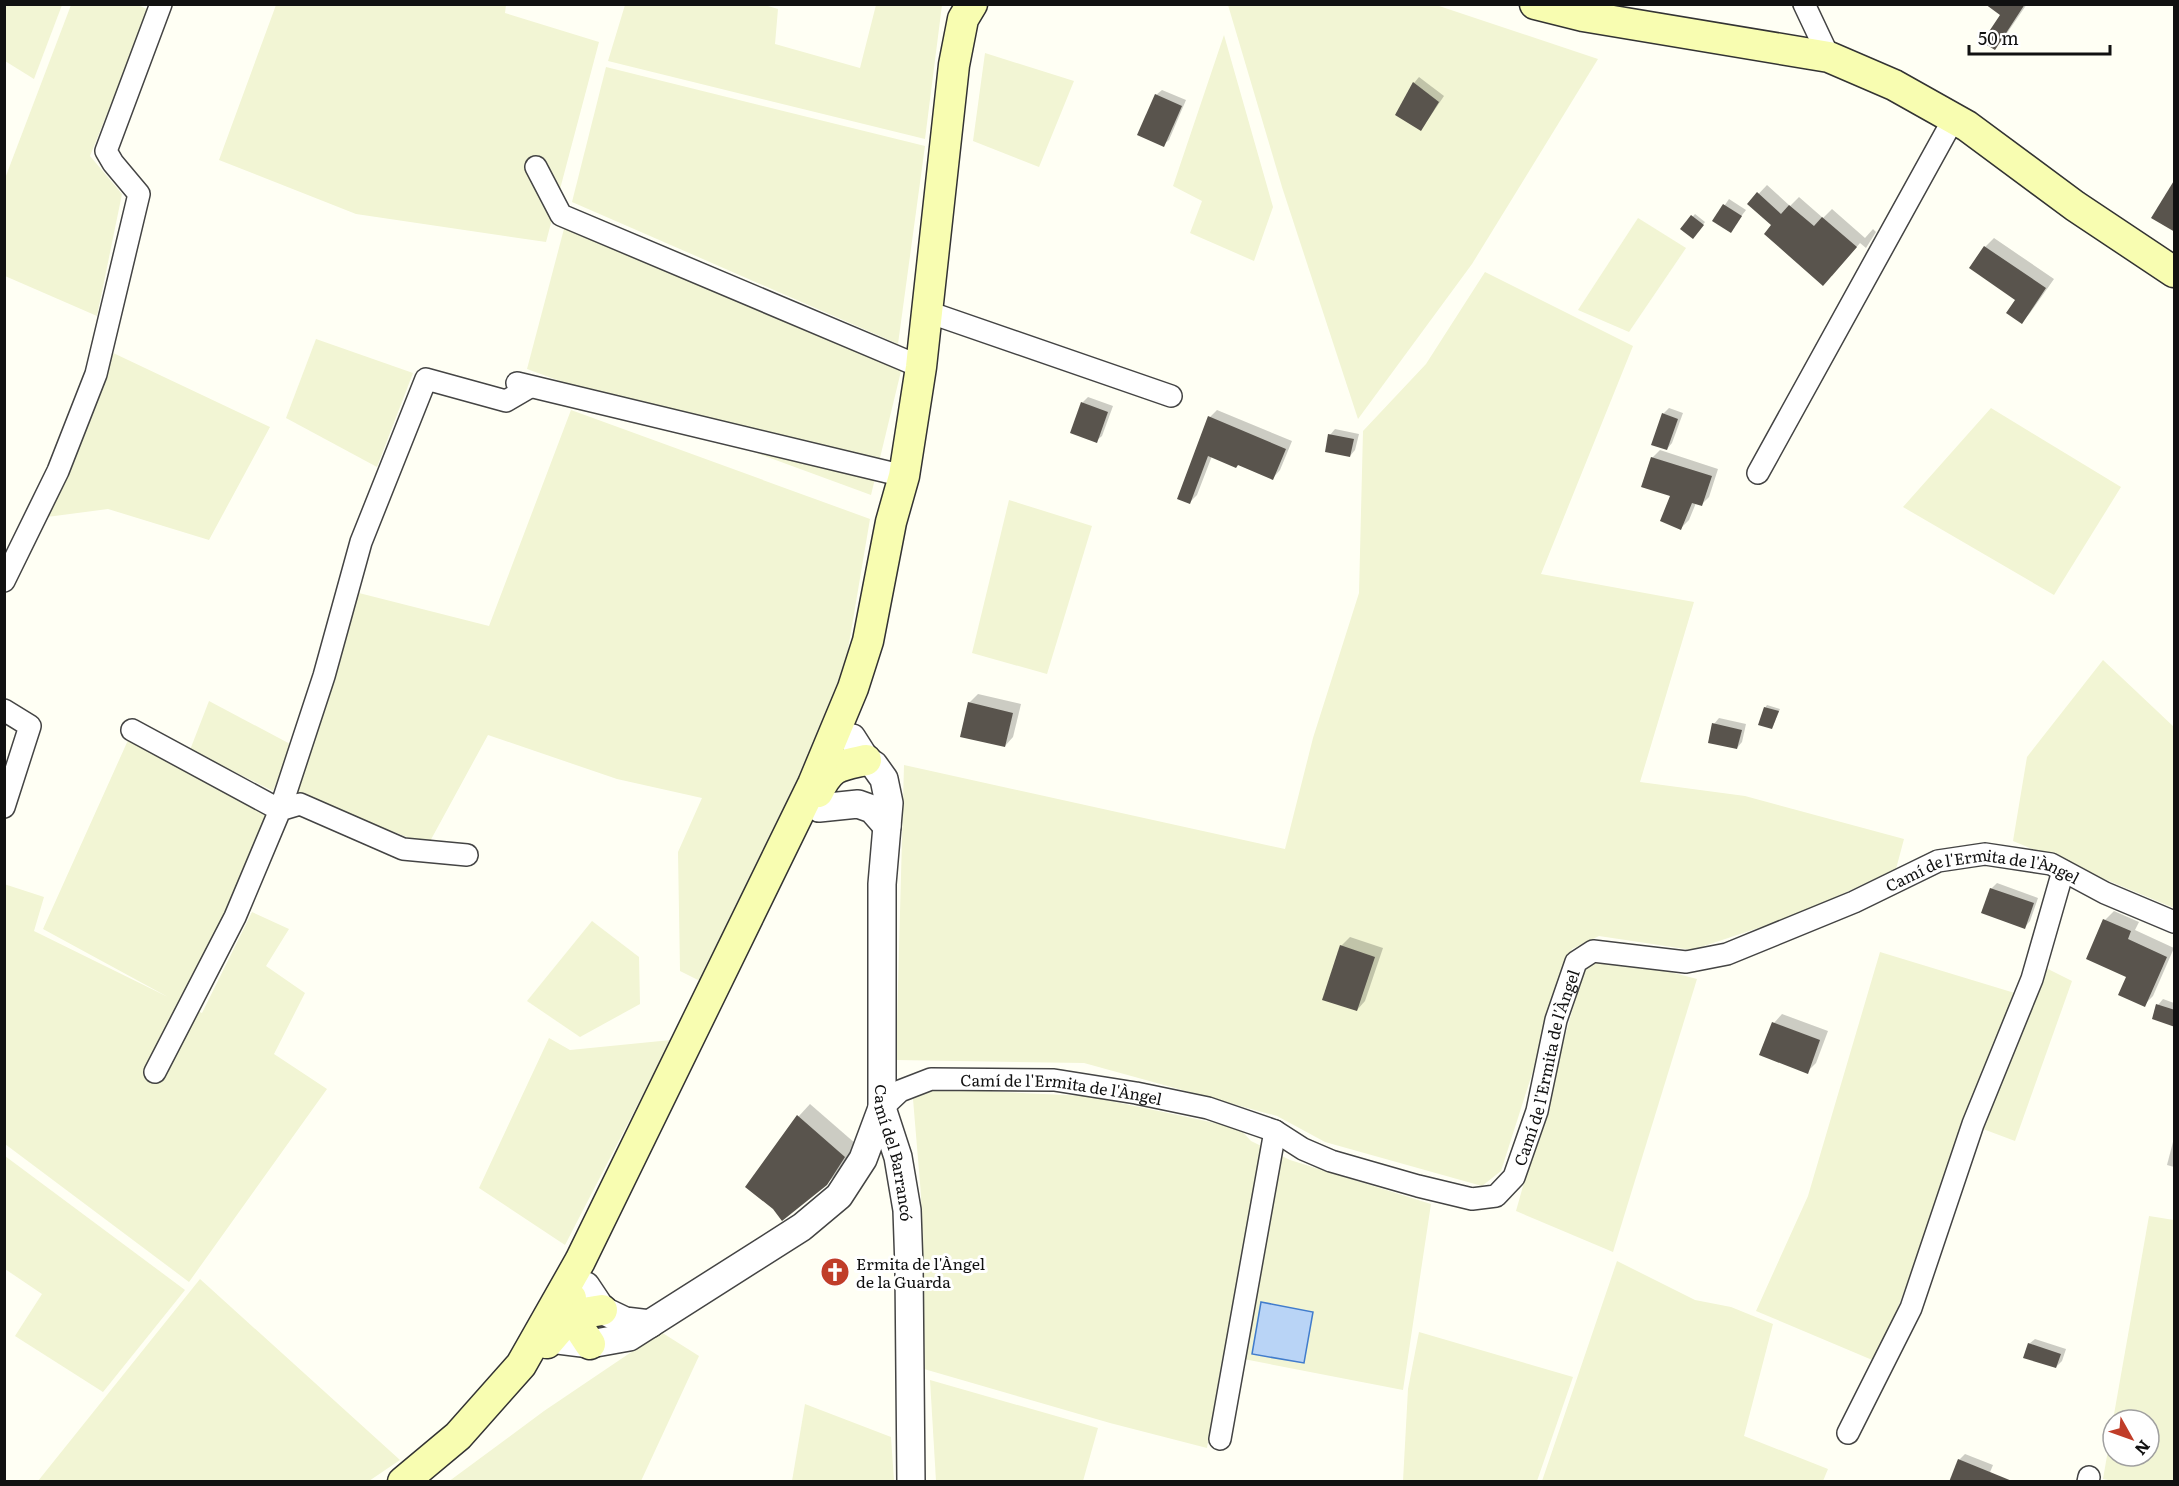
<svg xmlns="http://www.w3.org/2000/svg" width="2179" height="1486" font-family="Literata,serif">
  <rect width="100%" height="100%" fill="#fffff4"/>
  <g fill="#f2f5d4">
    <path d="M761,4L778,9L775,44L860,68L876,5H942L925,139L608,61L625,5Z"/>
    <path d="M4,5H62L34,79L5,61Z"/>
    <path d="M71,5H138L149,10L90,156L122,194L97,316L5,276L4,181Z"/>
    <path d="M276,5H506L505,13L599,42L546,242L356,214L219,160Z"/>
    <path d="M1228,5H1436L1598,59L1472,264L1358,419L1282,187Z"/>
    <path d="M1224,35L1273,207L1254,261L1190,233L1202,201L1173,186Z"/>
    <path d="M985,53L1074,81L1039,167L973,141Z"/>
    <path d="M606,67L925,146L898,344L572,202Z"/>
    <path d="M1638,218L1686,248L1629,332L1578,310Z"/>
    <path d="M565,225L902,367L871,495L527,369Z"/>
    <path d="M1485,272L1633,346L1541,574L1694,602L1640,782L1745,796L1904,839L1896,869L1797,915L1692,950L1599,936L1572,949L1501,1171L1482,1186L1325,1142L1277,1116L1084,1063L896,1060L904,765L1285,849L1313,738L1359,593L1363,431L1426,364Z"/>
    <path d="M316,339L413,373L377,467L286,418Z"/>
    <path d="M109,351L270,427L209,540L108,509L47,517L95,408Z"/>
    <path d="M1991,408L2121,487L2054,595L1903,507Z"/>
    <path d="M571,410L870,519L840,697L700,981L680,971L678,852L702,798L617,779L488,735L428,845L289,792L355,592L489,626Z"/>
    <path d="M1009,500L1092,526L1047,674L972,653Z"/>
    <path d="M2103,660L2174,727V908L2013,841L2027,757Z"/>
    <path d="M209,701L292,745L273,791L190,750Z"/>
    <path d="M129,738L269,811L187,1006L202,1013L252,912L289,929L266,966L305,993L274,1054L327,1089L189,1282L5,1144L4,884L44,897L34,931L168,997L43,929Z"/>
    <path d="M592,921L639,957L640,1004L580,1037L527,1001Z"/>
    <path d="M1880,952L2018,994L1877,1362L1756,1311L1808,1196Z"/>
    <path d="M1609,956L1697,979L1613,1252L1516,1211L1585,965Z"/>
    <path d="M2046,968L2072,981L2015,1141L1983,1129Z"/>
    <path d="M549,1038L570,1050L671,1040L565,1245L479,1188Z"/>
    <path d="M937,1089L1087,1096L1239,1128L1251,1141L1290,1160L1431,1204L1403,1390L1223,1355L1207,1448L1110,1423L924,1369L921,1195L913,1099Z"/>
    <path d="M5,1156L185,1290L103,1392L15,1336L42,1294L5,1269Z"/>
    <path d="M2149,1216L2174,1220V1481H2113L2103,1479L2113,1421V1456H2149V1420H2113Z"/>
    <path d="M1617,1261L1695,1300L1731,1307L1773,1324L1744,1436L1828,1469L1823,1481H1542Z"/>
    <path d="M200,1279L400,1460L369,1481H38Z"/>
    <path d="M661,1332L699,1356L641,1481L448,1482L544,1411Z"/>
    <path d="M1419,1332L1573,1377L1537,1481H1403L1408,1389Z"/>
    <path d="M930,1380L1098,1428L1083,1481H936Z"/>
    <path d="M805,1404L891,1437L894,1481H792Z"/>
  </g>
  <path fill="#b9d4f6" stroke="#417ccc" stroke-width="1.5" d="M1261,1302L1313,1312L1304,1363L1252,1354Z"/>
  <g fill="#0003">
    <path d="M1987,4H2027L2003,39L1995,48L2002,15Z"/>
    <path d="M1419,77L1444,96L1421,130L1414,83Z"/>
    <path d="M1162,90L1186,100L1169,140L1163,145L1156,95Z"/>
    <path d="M1767,185L1790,206L1799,197L1823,218L1832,209L1865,238L1873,229L1876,232L1866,248L1860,243L1832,276L1749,204Z"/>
    <path d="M1729,199L1746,210L1730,231L1714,221Z"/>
    <path d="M1695,214L1705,222L1695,235L1682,229Z"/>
    <path d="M1994,238L2054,279L2030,313L2022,322L2018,299L1985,247Z"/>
    <path d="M1088,397L1113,406L1102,436L1096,441L1072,432L1083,402Z"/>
    <path d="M1669,408L1683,413L1672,443L1667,449L1663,414Z"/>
    <path d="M1217,410L1292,441L1280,470L1273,478L1239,463L1212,456L1197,495L1190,502L1210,417Z"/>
    <path d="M1335,429L1359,434L1355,450L1350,456L1330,435Z"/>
    <path d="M1660,450L1718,469L1709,497L1701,505L1696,503L1689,520L1681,528L1672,495L1652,458Z"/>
    <path d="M978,694L1021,704L1013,737L1005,746L969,703Z"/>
    <path d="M1767,705L1780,709L1772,728L1765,708Z"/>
    <path d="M1719,718L1746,724L1742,742L1737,748L1714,724Z"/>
    <path d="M1997,883L2038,898L2030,921L2025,927L1991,889Z"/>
    <path d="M2114,911L2139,922L2135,930L2174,948L2153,996L2144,1005L2128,976L2105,920Z"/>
    <path d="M1350,937L1383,948L1365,1001L1357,1010L1341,946Z"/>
    <path d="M2163,999L2174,1003V1025L2158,1005Z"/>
    <path d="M1782,1014L1828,1031L1816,1063L1807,1072L1761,1054L1774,1023Z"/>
    <path d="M810,1104L856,1144L839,1172L826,1184L774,1208L747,1187L799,1116Z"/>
    <path d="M2174,1138V1167L2167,1165Z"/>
    <path d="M2035,1339L2066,1349L2062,1361L2056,1367L2029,1344Z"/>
    <path d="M1965,1454L1993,1465L1986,1482L1959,1460Z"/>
  </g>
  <g fill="#59544d">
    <path d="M1985,4H2025L1995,50L1982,42L2000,15Z"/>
    <path d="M1413,82L1439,102L1421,131L1395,115Z"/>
    <path d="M1155,94L1182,106L1164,147L1137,135Z"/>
    <path d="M2175,179V232L2151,218Z"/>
    <path d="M1757,192L1781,214L1789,205L1814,226L1822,217L1857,247L1823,286L1764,234L1771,225L1747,204Z"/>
    <path d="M1723,204L1742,216L1731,233L1712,221Z"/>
    <path d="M1691,215L1704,225L1693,239L1680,229Z"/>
    <path d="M1984,246L2046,288L2022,324L2006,313L2015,300L1969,268Z"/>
    <path d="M1081,402L1108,412L1097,443L1070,433Z"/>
    <path d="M1662,413L1678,419L1667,450L1651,445Z"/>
    <path d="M1208,416L1286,449L1273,480L1238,465L1236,468L1208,456L1190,504L1177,499Z"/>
    <path d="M1328,434L1354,439L1350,457L1325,452Z"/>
    <path d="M1651,457L1712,476L1702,506L1692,503L1681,530L1660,521L1670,496L1641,487Z"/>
    <path d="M968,702L1013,713L1005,747L960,737Z"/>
    <path d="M1764,707L1779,711L1772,729L1758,725Z"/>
    <path d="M1712,723L1742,730L1737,749L1708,743Z"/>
    <path d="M1990,888L2034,903L2025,929L1981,913Z"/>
    <path d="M2103,919L2131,931L2128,939L2167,957L2145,1007L2118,995L2126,977L2086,959Z"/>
    <path d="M1340,945L1375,957L1357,1011L1322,1000Z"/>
    <path d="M2156,1004L2175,1010V1027L2152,1019Z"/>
    <path d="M1772,1022L1820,1040L1808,1074L1759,1055Z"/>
    <path d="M797,1115L845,1157L827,1185L782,1221L773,1209L745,1187Z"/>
    <path d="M2028,1343L2061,1354L2056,1368L2023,1358Z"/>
    <path d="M1958,1459L2012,1481V1482H1949Z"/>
  </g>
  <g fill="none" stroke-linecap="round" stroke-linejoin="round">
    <g stroke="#444" stroke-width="24">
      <g id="minor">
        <path d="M1804,4L1829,57"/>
        <path d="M536,167L561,215L921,367"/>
        <path d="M928,312L1171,396"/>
        <path d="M517,383L904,476"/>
        <path d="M1758,473L1954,118"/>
        <path d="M4,581L58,471L96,374L139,194L113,163L106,151L161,4"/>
        <path d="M4,710L30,726L4,807"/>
        <path d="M132,730L280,810L324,676L361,542L426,379L506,401L530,387"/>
        <path d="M155,1072L235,917L280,810L300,804L403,849L467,855"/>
        <path id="s1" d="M882,1108L900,1091L931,1079L1054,1080L1136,1093L1208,1108L1275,1131L1303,1149L1331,1161L1418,1186L1472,1199L1496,1196L1514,1177L1537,1111L1556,1020L1576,962L1593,951L1686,962L1727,954L1854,902L1938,861L1985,854L2051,864L2105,893L2174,922"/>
        <path d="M1848,1433L1911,1308L1973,1124L2032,979L2063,871"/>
        <path d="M1220,1439L1275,1131"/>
        <path d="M2088,1482L2089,1477"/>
      </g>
    </g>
    <g stroke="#444" stroke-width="30">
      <g id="tertiary">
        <path id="s2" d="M852,738L866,760L874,765L884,779L889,803L882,884V1108L898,1157L907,1210L909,1268L911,1482"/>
        <path d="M819,808L858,804L872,809L887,826"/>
        <path d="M586,1286L602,1310L625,1321L650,1324"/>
        <path d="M558,1340L590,1344L629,1337L802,1227L839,1196L863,1159L882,1108"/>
      </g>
    </g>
    <g stroke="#333" stroke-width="33">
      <g id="secondary">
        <path d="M1535,4L1583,16L1829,57L1894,85L1967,126L2075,206L2174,272"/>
        <path d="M818,792C831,765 839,766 866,760"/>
        <path d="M571,1298V1315L590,1344"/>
        <path d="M547,1343L571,1315L602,1310"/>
        <path d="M403,1482L458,1436L521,1365L580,1261L813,784L853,688L868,641L891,522L904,476L921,367L954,65L963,19L972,4"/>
      </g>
    </g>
    <use href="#minor" stroke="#fff" stroke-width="21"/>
    <use href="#tertiary" stroke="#fff" stroke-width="27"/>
    <use href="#secondary" stroke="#f8fdb1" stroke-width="30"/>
  </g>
  <defs>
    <g id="church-disc" transform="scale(1.5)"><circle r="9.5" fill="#c03d29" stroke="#fff"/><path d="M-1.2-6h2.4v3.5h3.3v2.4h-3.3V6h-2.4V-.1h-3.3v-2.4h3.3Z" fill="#fff"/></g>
  </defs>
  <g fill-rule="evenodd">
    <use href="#church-disc" x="835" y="1272"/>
  </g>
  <g text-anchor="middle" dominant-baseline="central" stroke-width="6" stroke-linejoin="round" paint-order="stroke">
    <g font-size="16" fill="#111" stroke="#fff">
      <text stroke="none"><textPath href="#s1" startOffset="1323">Camí de l'Ermita de l'Àngel</textPath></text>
      <text stroke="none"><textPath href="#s1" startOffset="783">Camí de l'Ermita de l'Àngel</textPath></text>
      <text stroke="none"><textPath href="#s1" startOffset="189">Camí de l'Ermita de l'Àngel</textPath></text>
      <text stroke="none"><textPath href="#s2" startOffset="429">Camí del Barrancó</textPath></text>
    </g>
    <g font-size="16" fill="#111" stroke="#fff" text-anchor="start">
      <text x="856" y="1263">Ermita de l'Àngel<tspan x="856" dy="18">de la Guarda</tspan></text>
    </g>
  </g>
  <rect width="2179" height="1486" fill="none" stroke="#111111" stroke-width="12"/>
  <g transform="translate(2131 1438) rotate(130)"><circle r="28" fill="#ffffff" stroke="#a0a0a0" stroke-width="1.5"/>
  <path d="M0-4.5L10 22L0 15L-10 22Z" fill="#c03d29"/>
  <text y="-9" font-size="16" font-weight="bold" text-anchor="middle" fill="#111111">N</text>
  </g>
  <path d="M1969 45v9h141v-9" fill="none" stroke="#111111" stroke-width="3"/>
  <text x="1978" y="45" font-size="18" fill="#111111" stroke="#ffffff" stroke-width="4.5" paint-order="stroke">50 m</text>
</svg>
